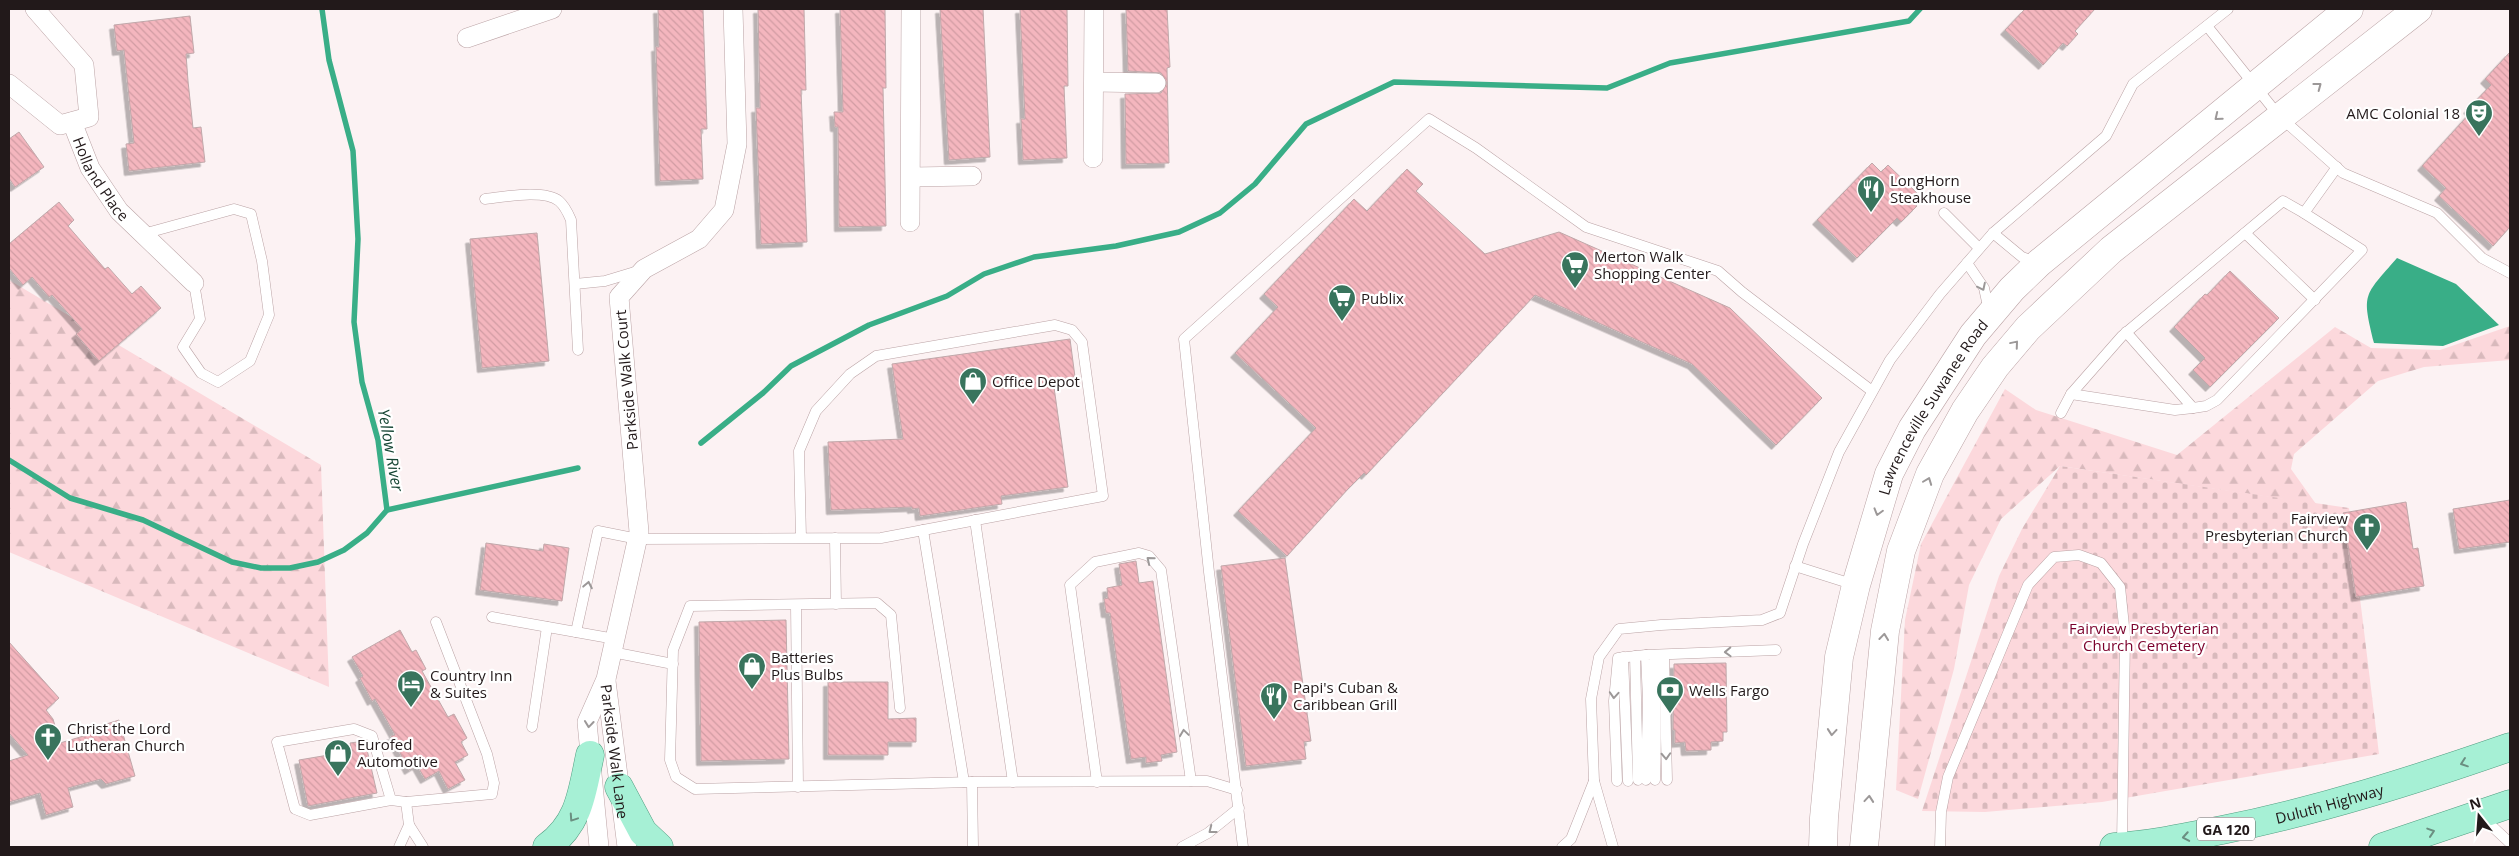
<svg xmlns="http://www.w3.org/2000/svg" width="2519" height="856" font-family="'Open Sans',sans-serif">
  <defs>
    <pattern id="forest-firs" width="22" height="20" patternUnits="userSpaceOnUse" patternTransform="scale(1.25)"><rect width="22" height="20" fill="#fcd8dc"/><path d="M5 1l3.5 6h-7zM16 11l3.5 6h-7z" fill="#d8b9bc"/></pattern>
    <pattern id="cemetery-stones" width="16" height="16" patternUnits="userSpaceOnUse" patternTransform="scale(1.25)"><rect width="16" height="16" fill="#fcd8dc"/><path d="M2 7V4a2 2 0 0 1 4 0v3zM10 15v-3a2 2 0 0 1 4 0v3z" fill="#d8b9bc"/></pattern>
    <pattern id="building-back-hatch" width="6" height="6" patternUnits="userSpaceOnUse" patternTransform="scale(1.25)"><rect width="6" height="6" fill="#f4b6be"/><path d="M-1 5l2 2M0 0l6 6M5-1l2 2" fill="none" stroke="#d19ca3"/></pattern>
    <filter id="shadow"><feDropShadow dx="-4.5" dy="4.5" stdDeviation="0" flood-color="#0004"/></filter>
  </defs>
  <rect width="100%" height="100%" fill="#fcf2f3"/>
  <g fill="url(#forest-firs)">
    <path d="M9,280L321,465L329,687L9,552Z"/>
    <path d="M2510,326V360L2424,367L2378,381L2294,454L2291,469L2316,504L2060,466L2001,519L1969,585L1954,669L1918,799L1896,790L1905,620L1921,544L2005,389L2036,410L2177,455L2335,327L2371,348L2440,350Z"/>
  </g>
  <path fill="url(#cemetery-stones)" d="M2060,466L2349,508L2379,754L2102,802L1985,812L1922,811L1999,576L2022,529Z"/>
  <path fill="#39ae87" d="M2397,258L2456,284L2499,325L2443,346L2374,343C2362,293 2363,297 2397,258Z"/>
  <g fill="none" stroke-linecap="round" stroke-linejoin="round">
    <g stroke="#39ae87" stroke-width="5.5">
      <path d="M701,443L763,393L791,366L869,325L947,296L984,274L1034,257L1116,246L1179,232L1220,213L1255,184L1306,124L1394,82L1607,88L1670,63L1909,21L1920,9"/>
      <path d="M9,460L70,498L143,520L232,562L261,568H290L318,562L344,550L367,533L387,510L378,440L362,382L354,322L358,239L353,151L329,60L322,9"/>
      <path d="M387,510L578,468"/>
    </g>
  </g>
  <g fill="url(#building-back-hatch)" stroke="#c0a8aa" filter="url(#shadow)">
    <path d="M658,9H703L707,129H701L703,179L660,181L656,47H659Z"/>
    <path d="M758,9H804L806,90H801L807,242L761,244L756,108H760Z"/>
    <path d="M840,9H885L886,88H883L886,226L839,227L838,127H835L834,112H843Z"/>
    <path d="M940,9H983L990,157L949,160Z"/>
    <path d="M1020,9H1067L1068,86H1064L1067,158L1023,160L1021,119H1025Z"/>
    <path d="M1126,9H1167L1170,67L1167,68L1169,163L1126,164L1125,94L1161,93L1167,83L1161,73L1128,71Z"/>
    <path d="M2025,9H2095L2075,31L2078,34L2067,46L2063,43L2043,65L2005,30Z"/>
    <path d="M190,16L194,53L186,54L188,81L193,128L201,127L205,162L129,171L126,144L134,143L130,106L124,50L117,51L114,25Z"/>
    <path d="M2510,52V227L2493,246L2439,196L2446,188L2422,166L2471,112L2468,109L2491,85L2485,79Z"/>
    <path d="M19,132L44,167L15,187L9,178V139Z"/>
    <path d="M1872,163L1881,172L1888,165L1919,195L1912,202L1917,206L1901,222L1897,218L1857,258L1817,220Z"/>
    <path d="M1407,169L1423,184L1416,191L1485,254L1559,232L1730,308L1822,398L1776,445L1692,364L1535,295L1366,475L1364,473L1348,489L1287,556L1238,511L1316,428L1235,353L1278,307L1264,294L1354,199L1367,211Z"/>
    <path d="M59,202L74,220L68,226L105,269L108,267L132,294L141,286L161,308L99,361L76,334L82,329L52,295L49,297L32,277L23,285L9,268V244Z"/>
    <path d="M537,233L549,361L482,368L470,239Z"/>
    <path d="M2230,271L2279,318L2210,387L2193,370L2205,358L2174,327L2205,294L2207,295Z"/>
    <path d="M1070,339L1075,377L1053,380L1068,487L1001,496L1002,504L920,516L919,508L912,509V507L831,510L828,442L903,439L892,364Z"/>
    <path d="M2510,500V542L2459,549L2453,509Z"/>
    <path d="M2406,502L2413,549L2418,548L2424,586L2356,597L2343,513Z"/>
    <path d="M486,543L543,551L544,544L569,548L562,601L480,590Z"/>
    <path d="M1285,558L1311,741L1304,742L1306,759L1246,766L1221,566Z"/>
    <path d="M1136,561L1139,583L1153,581L1177,752L1161,755L1162,761L1146,763V757L1131,759L1110,613H1106L1104,599L1108,598L1107,588L1122,585L1119,564Z"/>
    <path d="M786,620L789,759L701,761L699,622Z"/>
    <path d="M400,630L412,652L416,650L426,669L422,671L448,717L454,714L467,738L461,742L468,755L455,762L465,780L448,789L439,771L425,779L417,765L409,770L391,736L395,735L375,699L372,701L360,678L363,676L352,657Z"/>
    <path d="M9,642L59,698L46,710L53,719L60,743L87,735L97,727L119,720L135,776L106,784L101,779L68,788L73,807L46,815L40,793L9,802V761L28,755L9,733Z"/>
    <path d="M1726,663L1727,732H1723V741L1711,742V750L1686,751L1685,742L1675,743V730H1673L1674,664Z"/>
    <path d="M828,682H888V719L916,718V742H888V755H828Z"/>
    <path d="M365,741L377,793L308,806L299,760L352,751L350,743Z"/>
  </g>
  <g fill="none" stroke-linecap="round" stroke-linejoin="round">
    <g stroke="#bba3a5" stroke-width="11">
      <g id="lane">
        <path d="M2207,26L2279,116L2343,173L2437,213L2482,258L2510,273"/>
        <path d="M485,199C503,197 544,189 559,201C565,206 568,213 571,220L578,350"/>
        <path d="M1944,213L1979,248"/>
        <path d="M1993,233L2022,257L2035,262"/>
        <path d="M2245,233L2315,300"/>
        <path d="M143,234L234,209L251,214L262,261L269,315L250,361L218,382L201,373L183,347L200,319L194,283"/>
        <path d="M1967,263L1984,288L1989,311"/>
        <path d="M575,284L605,281L638,271"/>
        <path d="M2071,394L2175,410L2193,408L2126,332"/>
        <path d="M2193,408L2206,406L2217,400L2362,250L2304,213"/>
        <path d="M2061,413L2071,394L2122,336L2283,201L2304,213L2337,167"/>
        <path d="M975,520L1013,782"/>
        <path d="M923,530L964,782"/>
        <path d="M835,538L836,604"/>
        <path d="M1795,566L1855,585"/>
        <path d="M796,605L798,787"/>
        <path d="M492,617L615,639"/>
        <path d="M576,632L598,531L638,539L881,538L1103,496L1082,342L1072,330L1055,325L876,356L850,374L816,411L799,451L801,538"/>
        <path d="M612,652L673,664"/>
        <path d="M1664,655L1667,780"/>
        <path d="M1635,656L1638,780"/>
        <path d="M1623,657L1628,781"/>
        <path d="M900,708L891,615L877,603L690,606L673,650L670,760L676,777L695,789L972,782L973,847"/>
        <path d="M532,727L547,627"/>
        <path d="M1646,780L1648,700L1646,655L1776,650"/>
        <path d="M1655,780C1657,738 1655,697 1655,655"/>
        <path d="M1617,781L1614,701L1618,658L1646,655"/>
        <path d="M972,782L1207,781L1237,790"/>
        <path d="M1097,782L1070,585L1095,562L1139,553L1149,556L1161,570L1191,781"/>
        <path d="M391,800L310,815L295,809L277,742L354,729L372,736L391,800L406,802L409,825"/>
        <path d="M406,802L492,794L494,783L487,754L436,622"/>
        <path d="M2481,816L2510,843"/>
        <path d="M399,847L409,825L423,847"/>
        <path d="M1182,847L1208,833L1239,808"/>
        <path d="M1243,847L1209,572L1184,339L1429,119L1476,148L1586,227L1718,271L1742,292L1872,391"/>
        <path d="M1562,847L1571,839L1594,781"/>
        <path d="M1613,847L1594,781L1591,699L1599,657L1619,629L1661,625L1762,620L1780,613L1803,544L1839,452L1890,360L1940,294L1993,233L2106,136L2133,84L2228,9"/>
        <path d="M1940,847L1941,812L1948,777L2028,585L2054,557L2079,555L2101,563L2120,587L2125,636L2122,845"/>
      </g>
    </g>
    <g stroke="#bba3a5" stroke-width="20">
      <g id="street">
        <path d="M467,38L552,9"/>
        <path d="M1094,82L1156,83"/>
        <path d="M9,84L60,125L89,117L84,65L35,9"/>
        <path id="s1" d="M72,122L90,168L119,211L194,283"/>
        <path d="M1093,158L1094,9"/>
        <path d="M911,177L972,176"/>
        <path d="M910,222L911,9"/>
        <path id="s2" d="M606,681L627,847"/>
        <path d="M599,847L587,722L606,679L639,532L619,297L644,269L699,239L724,210L737,144L733,9"/>
      </g>
    </g>
    <g stroke="#bba3a5" stroke-width="29">
      <g id="secondary">
        <path id="s3" d="M1823,847L1824,818L1839,657L1856,585L1889,474L1912,429L1973,335L2012,289L2039,263L2349,9"/>
        <path d="M1864,847L1885,631L1901,551L1930,474L1965,411L1995,367L2028,328L2111,250L2418,9"/>
      </g>
    </g>
    <g stroke="#519e81" stroke-width="29">
      <g id="primary">
        <path d="M619,787L643,832L659,847"/>
        <path d="M547,847C580,823 582,792 590,755"/>
        <path id="s4" d="M2114,847C2150,845 2187,837 2222,830C2321,810 2415,780 2510,747"/>
        <path d="M2383,847L2510,804"/>
      </g>
    </g>
    <use href="#lane" stroke="#fff" stroke-width="10"/>
    <use href="#street" stroke="#fff" stroke-width="19"/>
    <use href="#secondary" stroke="#fff" stroke-width="28"/>
    <use href="#primary" stroke="#a6f0d5" stroke-width="28"/>
  </g>
  <defs><path id="oneway-chevron" d="M-2-3.5L2.5 0L-2 3.5" fill="none" stroke-width="1.6" stroke-linecap="round" stroke-linejoin="round" transform="scale(1.25)"/></defs>
  <g stroke="#9c9898">
    <use href="#oneway-chevron" transform="translate(2318 86) rotate(-37)"/>
    <use href="#oneway-chevron" transform="translate(2218 117) rotate(141)"/>
    <use href="#oneway-chevron" transform="translate(1982 287) rotate(64)"/>
    <use href="#oneway-chevron" transform="translate(2015 344) rotate(-50)"/>
    <use href="#oneway-chevron" transform="translate(1928 481) rotate(-69)"/>
    <use href="#oneway-chevron" transform="translate(1878 512) rotate(106)"/>
    <use href="#oneway-chevron" transform="translate(1150 560) rotate(-141)"/>
    <use href="#oneway-chevron" transform="translate(588 585) rotate(-79)"/>
    <use href="#oneway-chevron" transform="translate(1884 637) rotate(-84)"/>
    <use href="#oneway-chevron" transform="translate(1728 652) rotate(178)"/>
    <use href="#oneway-chevron" transform="translate(1614 695) rotate(94)"/>
    <use href="#oneway-chevron" transform="translate(589 724) rotate(96)"/>
    <use href="#oneway-chevron" transform="translate(1832 732) rotate(95)"/>
    <use href="#oneway-chevron" transform="translate(1184 733) rotate(-98)"/>
    <use href="#oneway-chevron" transform="translate(1666 756) rotate(87)"/>
    <use href="#oneway-chevron" transform="translate(1869 799) rotate(-85)"/>
    <use href="#oneway-chevron" transform="translate(1212 830) rotate(142)"/>
  </g>
  <g stroke="#6b8f81">
    <use href="#oneway-chevron" transform="translate(2464 763) rotate(161)"/>
    <use href="#oneway-chevron" transform="translate(573 818) rotate(124)"/>
    <use href="#oneway-chevron" transform="translate(2431 832) rotate(-18)"/>
    <use href="#oneway-chevron" transform="translate(2186 837) rotate(170)"/>
  </g>
  <defs>
    <g id="theatre-pin" transform="scale(1.4375)"><path d="M0 17L-7.5 6A9.5 9.5 0 1 1 7.5 6Z" fill="#39745d" stroke="#fff"/><path d="M-5-5.5Q0-4 5-5.5V0Q5 5 0 6Q-5 5-5 0ZM-3.3-2.5H-1v1.5H-3.3ZM1-2.5H3.3v1.5H1ZM-2.8 1Q0 5.5 2.8 1Z" fill="#fff"/></g>
    <g id="restaurant-pin" transform="scale(1.4375)"><path d="M0 17L-7.5 6A9.5 9.5 0 1 1 7.5 6Z" fill="#39745d" stroke="#fff"/><path d="M-5-6h1v4h1v-4h1v4h1v-4h1v5L-1.5 .5V6h-2V.5L-5-1ZM5-6V6H3V1.5H1.5Q1.5-4 5-6Z" fill="#fff"/></g>
    <g id="supermarket-pin" transform="scale(1.4375)"><path d="M0 17L-7.5 6A9.5 9.5 0 1 1 7.5 6Z" fill="#39745d" stroke="#fff"/><path d="M-6-5.5h2.5l.6 2H6L4.5 2H-2.5L-4.4-4H-6ZM-1.5 3.2a1.3 1.3 0 1 0 .1 0ZM3 3.2a1.3 1.3 0 1 0 .1 0Z" fill="#fff"/></g>
    <g id="shop-pin" transform="scale(1.4375)"><path d="M0 17L-7.5 6A9.5 9.5 0 1 1 7.5 6Z" fill="#39745d" stroke="#fff"/><path d="M-5-2.5h2.3a2.7 3.5 0 0 1 5.4 0H5L5.5 6h-11ZM-1.5-2.5h3a1.5 2.3 0 0 0-3 0Z" fill="#fff"/></g>
    <g id="church-pin" transform="scale(1.4375)"><path d="M0 17L-7.5 6A9.5 9.5 0 1 1 7.5 6Z" fill="#39745d" stroke="#fff"/><path d="M-1.2-6h2.4v3.5h3.3v2.4h-3.3V6h-2.4V-.1h-3.3v-2.4h3.3Z" fill="#fff"/></g>
    <g id="hotel-pin" transform="scale(1.4375)"><path d="M0 17L-7.5 6A9.5 9.5 0 1 1 7.5 6Z" fill="#39745d" stroke="#fff"/><path d="M-6-4.5h1.5V1H6V5H4.5V3h-9V5H-6ZM-4 0a1.8 1.8 0 1 1 3.6 0ZM.5 0V-2.5h3Q6-2.5 6 0Z" fill="#fff"/></g>
    <g id="bank-pin" transform="scale(1.4375)"><path d="M0 17L-7.5 6A9.5 9.5 0 1 1 7.5 6Z" fill="#39745d" stroke="#fff"/><path d="M-6-4H6V4H-6ZM0-2.3a2.3 2.3 0 1 0 0 4.6a2.3 2.3 0 1 0 0-4.6Z" fill="#fff"/></g>
  </defs>
  <g fill-rule="evenodd">
    <use href="#theatre-pin" x="2479" y="113"/>
    <use href="#restaurant-pin" x="1871" y="189"/>
    <use href="#supermarket-pin" x="1575" y="265"/>
    <use href="#supermarket-pin" x="1342" y="298"/>
    <use href="#shop-pin" x="973" y="381"/>
    <use href="#church-pin" x="2367" y="527"/>
    <use href="#shop-pin" x="752" y="666"/>
    <use href="#hotel-pin" x="411" y="684"/>
    <use href="#bank-pin" x="1670" y="690"/>
    <use href="#restaurant-pin" x="1274" y="696"/>
    <use href="#church-pin" x="48" y="737"/>
    <use href="#shop-pin" x="338" y="753"/>
  </g>
  <g text-anchor="middle" dominant-baseline="central" stroke-width="4.5" stroke-linejoin="round" paint-order="stroke">
    <rect fill="#fff" stroke="#645e5f" stroke-width="1" x="2197" y="817.5" width="58" height="23" rx="4"/>
    <g font-size="14" font-weight="bold" fill="#22191a">
      <text x="2226" y="829">GA 120</text>
    </g>
    <g font-size="15" fill="#22191a" stroke="#fff" text-anchor="start">
      <text x="2460" y="113" text-anchor="end">AMC Colonial 18</text>
      <text x="1890" y="180">LongHorn<tspan x="1890" dy="17">Steakhouse</tspan></text>
      <text x="1594" y="256">Merton Walk<tspan x="1594" dy="17">Shopping Center</tspan></text>
      <text x="1361" y="298">Publix</text>
      <text x="992" y="381">Office Depot</text>
      <text x="2348" y="518" text-anchor="end">Fairview<tspan x="2348" dy="17">Presbyterian Church</tspan></text>
      <text x="771" y="657">Batteries<tspan x="771" dy="17">Plus Bulbs</tspan></text>
      <text x="430" y="675">Country Inn<tspan x="430" dy="17">&amp; Suites</tspan></text>
      <text x="1293" y="687">Papi's Cuban &amp;<tspan x="1293" dy="17">Caribbean Grill</tspan></text>
      <text x="1689" y="690">Wells Fargo</text>
      <text x="67" y="728">Christ the Lord<tspan x="67" dy="17">Lutheran Church</tspan></text>
      <text x="357" y="744">Eurofed<tspan x="357" dy="17">Automotive</tspan></text>
    </g>
    <g font-size="15" fill="#22191a" stroke="#fff">
      <text stroke="none"><textPath href="#s1" startOffset="64">Holland Place</textPath></text>
      <text transform="translate(626 380) rotate(-95)">Parkside Walk Court</text>
      <text stroke="none"><textPath href="#s3" startOffset="460">Lawrenceville Suwanee Road</textPath></text>
      <text stroke="none"><textPath href="#s2" startOffset="71">Parkside Walk Lane</textPath></text>
      <text stroke="none"><textPath href="#s4" startOffset="220">Duluth Highway</textPath></text>
    </g>
    <g font-size="15" fill="#7b002c" stroke="#fff">
      <text x="2144" y="628">Fairview Presbyterian<tspan x="2144" dy="17">Church Cemetery</tspan></text>
    </g>
    <g font-size="16" font-style="italic" fill="#164635" stroke="#fff">
      <text transform="translate(391 450) rotate(80)">Yellow River</text>
    </g>
  </g>
  <rect width="2519" height="856" fill="none" stroke="#22191a" stroke-width="20"/>
  <g transform="translate(2479 816) rotate(343)" stroke="#ffffff" stroke-width="4" paint-order="stroke">
  <path d="M0-4L9 19L0 12L-9 19Z" fill="#22191a"/>
  <text y="-8" font-size="14" font-weight="bold" text-anchor="middle" fill="#22191a">N</text>
  </g>
</svg>
